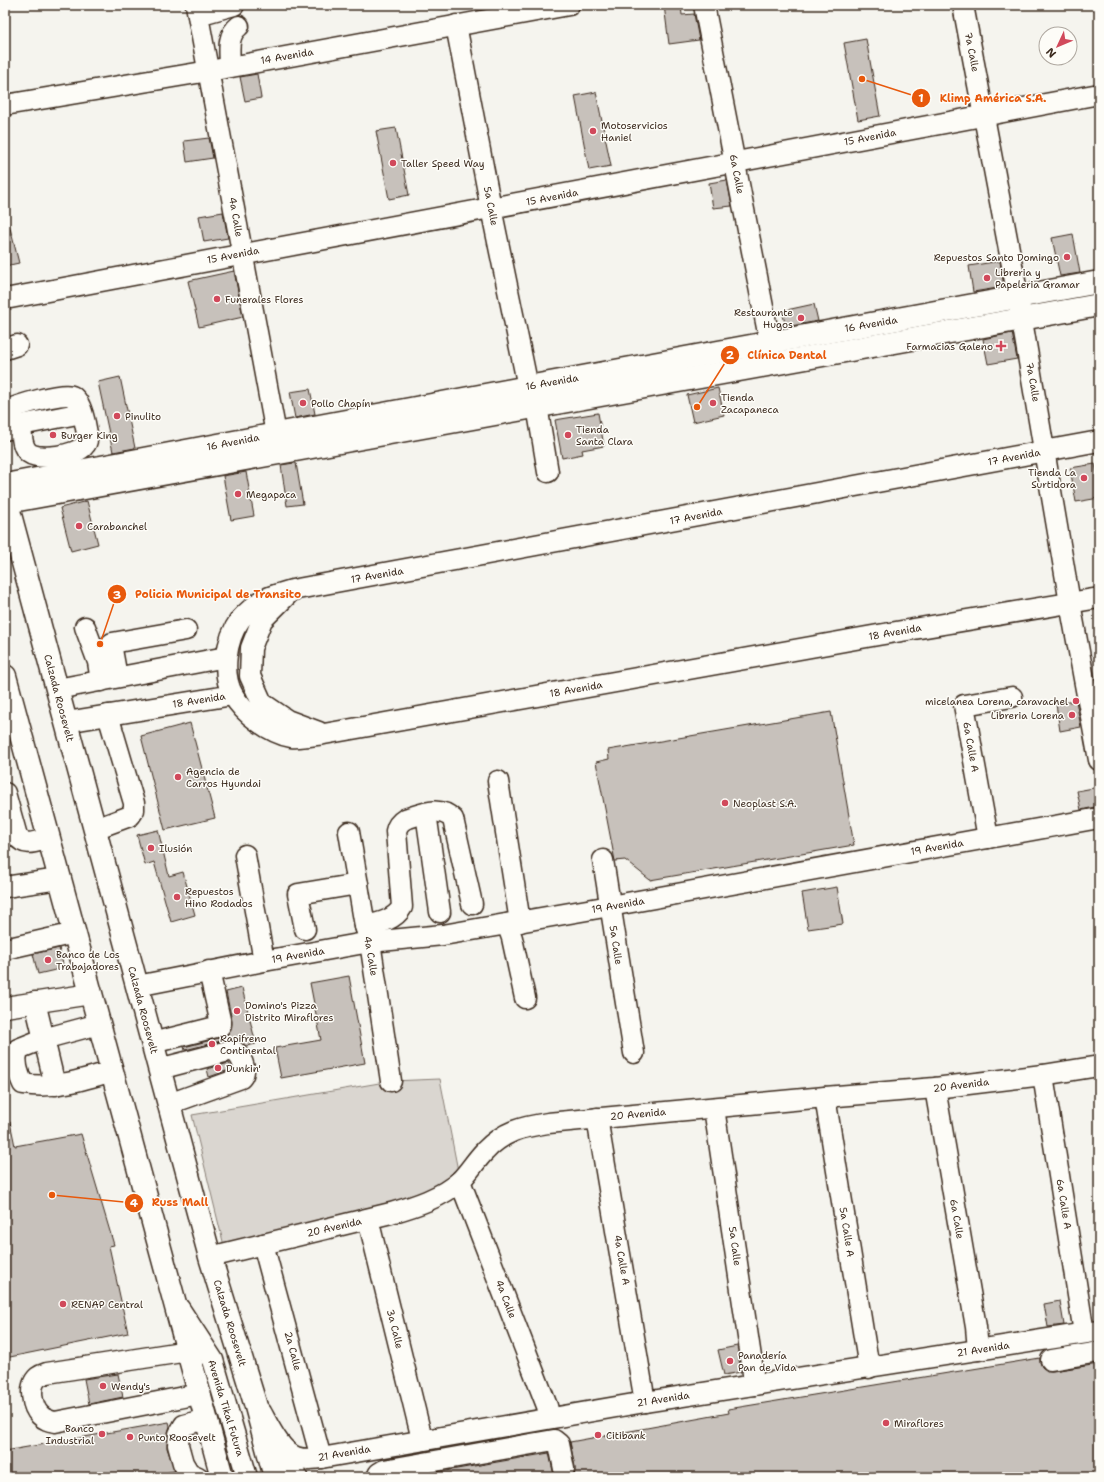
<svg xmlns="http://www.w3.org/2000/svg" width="1104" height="1482" font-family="'Shantell Sans',sans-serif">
  <rect width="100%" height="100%" fill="#f5f4ee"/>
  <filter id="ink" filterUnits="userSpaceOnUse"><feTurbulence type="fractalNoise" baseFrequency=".025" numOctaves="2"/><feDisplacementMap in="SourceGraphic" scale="8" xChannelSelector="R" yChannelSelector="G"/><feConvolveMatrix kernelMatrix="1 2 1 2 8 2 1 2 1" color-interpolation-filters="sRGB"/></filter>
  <g filter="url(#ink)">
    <path fill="#dad6d0" stroke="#8a8077" d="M440,1079L460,1181L437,1196L226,1254L192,1115L391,1081Z"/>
    <g fill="#c7c1bb" stroke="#3b2a1e">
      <path d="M664,5H681L682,15L694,14L699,40L669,44Z"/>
      <path d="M866,39L880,116L858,120L844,43Z"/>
      <path d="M257,74L261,98L245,101L240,77Z"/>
      <path d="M596,92L611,166L589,170L575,96Z"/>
      <path d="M396,128L409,195L389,199L376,131Z"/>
      <path d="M209,138L213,158L187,162L184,141Z"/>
      <path d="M727,180L732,206L713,208L709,183Z"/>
      <path d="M223,212L228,238L204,242L199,216Z"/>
      <path d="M9,224L19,263L5,266V225Z"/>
      <path d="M1073,234L1080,273L1060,276L1052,238Z"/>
      <path d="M1000,261L1004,287L973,292L969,266Z"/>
      <path d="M234,271L243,317L199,327L188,281Z"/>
      <path d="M814,304L818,321L786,327L782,311Z"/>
      <path d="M1012,333L1017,359L988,364L983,339Z"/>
      <path d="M120,377L135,448L113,452L98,382Z"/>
      <path d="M718,388L724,415L693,422L687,395Z"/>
      <path d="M310,389L315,414L295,418L290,392Z"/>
      <path d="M598,413L604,446L582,450L583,454L562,458L555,420Z"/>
      <path d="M294,463H296L303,504L287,506L281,465Z"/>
      <path d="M1095,464L1099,487V498L1076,502L1070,468Z"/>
      <path d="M246,472L254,516L231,520L223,476Z"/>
      <path d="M87,501L98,544L71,551L60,508Z"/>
      <path d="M1076,701L1081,727L1060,731L1056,704Z"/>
      <path d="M831,712L854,845L650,880L625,860L615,861L596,762L609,759L608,750Z"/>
      <path d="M190,723L215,818L165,830L141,736Z"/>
      <path d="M1099,787V806L1081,810L1077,791Z"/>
      <path d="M158,830L169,876L183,872L195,915L171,922L154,862L145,865L137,835Z"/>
      <path d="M837,887L843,924L808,929L802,893Z"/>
      <path d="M59,948L64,968L38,974L33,954Z"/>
      <path d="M349,976L365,1063L281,1078L275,1048L321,1040L310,983Z"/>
      <path d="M242,988L256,1044L246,1046L238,1040L229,1039L185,1050L184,1047L223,1037L227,1035L231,1029L232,1021L226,992Z"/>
      <path d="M229,1063L232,1069L209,1077L207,1069Z"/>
      <path d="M5,1122H10L15,1146L81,1134L114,1245L109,1246L128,1333L5,1358Z"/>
      <path d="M1060,1301L1064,1325L1048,1327L1044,1304Z"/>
      <path d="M737,1346L741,1372L724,1375L718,1350Z"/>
      <path d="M1040,1358V1362L1042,1367L1047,1371H1053L1099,1364V1477H572L575,1472V1467L570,1442L729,1413L728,1409Z"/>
      <path d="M118,1374L123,1397L89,1404L84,1379Z"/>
      <path d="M169,1422L170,1426L168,1433L167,1448L175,1471L142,1477H5V1451Z"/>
      <path d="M549,1453L553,1471L556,1477H411Z"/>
    </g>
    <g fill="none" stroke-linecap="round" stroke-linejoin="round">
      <g stroke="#3b2a1e" stroke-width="23">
        <g id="minor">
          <path d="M196,5L279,450"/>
          <path d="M704,5L770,343"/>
          <path d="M963,5L1018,297L1070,603L1099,760"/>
          <path d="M198,15L234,5"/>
          <path d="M456,25L491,208L528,387"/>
          <path d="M230,67C230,53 226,36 239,26"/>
          <path d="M5,105L209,71L569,5"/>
          <path d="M5,299L1099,94"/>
          <path d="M5,349L17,345"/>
          <path d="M537,406L548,472"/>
          <path d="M5,411C16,406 63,391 72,396C80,401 83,415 85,423C86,430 90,441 84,446C76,455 40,461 29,453C21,447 22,434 21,425"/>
          <path d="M5,430L21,425L82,413"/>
          <path d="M1099,441L292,590C283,593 272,595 263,600C257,603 244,615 240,620C226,639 221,674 233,695C244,714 270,733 291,737C300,738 315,735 324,734L878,635L1099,598"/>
          <path d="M289,593L262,620L251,648L250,676L262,703L287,720L319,732"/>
          <path d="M85,627L98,662L101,681"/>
          <path d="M117,677L111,644L112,643L186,630"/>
          <path d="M57,689L226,657"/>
          <path d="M66,722L233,695"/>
          <path d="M498,781L520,922"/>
          <path d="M5,793L17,836C25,848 37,841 49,838"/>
          <path d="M426,813L440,912"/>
          <path d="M95,829L130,816L134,810V803L108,715"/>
          <path d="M349,832L365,926L370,942L391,1081"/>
          <path d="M988,838L964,705L1012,697"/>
          <path d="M245,855L264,961"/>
          <path d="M603,860L634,1053"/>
          <path d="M5,887L59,879"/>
          <path d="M507,924L512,938L525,998"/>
          <path d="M365,926C379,923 395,920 402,907L396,831C397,825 400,822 405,819C422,814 439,805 453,819L472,904"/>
          <path d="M305,929L298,894L358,884"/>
          <path d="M5,949L75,933"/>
          <path d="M137,986L264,961L370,942L443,935L610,906L1099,818"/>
          <path d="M35,1002L55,1085"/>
          <path d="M5,1007L91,994"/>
          <path d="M99,1024L43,1039L18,1049C14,1062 18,1073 23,1084C54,1089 83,1080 112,1071"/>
          <path d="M152,1043L220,1026L221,1024L209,971"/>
          <path d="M159,1069L232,1050C241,1054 248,1070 241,1078L169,1104"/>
          <path d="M1043,1075L1084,1333"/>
          <path d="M935,1088L976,1327L978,1350"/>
          <path d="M825,1097L869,1368"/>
          <path d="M714,1108L752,1364L754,1385"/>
          <path d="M597,1118L645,1402"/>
          <path d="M460,1181L547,1406L550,1418"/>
          <path d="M368,1219L422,1439"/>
          <path d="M263,1244L321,1458"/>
          <path d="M210,1257L391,1213C415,1206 441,1198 460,1181C469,1172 476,1160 485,1151C504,1131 522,1127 548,1123L825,1097L935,1088L1043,1075L1099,1066"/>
          <path d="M179,1308L213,1360L247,1477"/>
          <path d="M188,1351L47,1373C44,1374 41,1375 38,1377C28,1386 32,1407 40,1415C45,1420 49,1421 55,1422L199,1394"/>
          <path d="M1051,1360L1099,1352"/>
          <path d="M261,1412C269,1426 280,1451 296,1457C304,1460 312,1459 321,1458L645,1402L1099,1331"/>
          <path d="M283,1449L297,1477"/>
          <path d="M198,1477L189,1473L183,1463L178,1445L179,1434L184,1425L206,1419"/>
          <path d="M377,1477L379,1473L384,1470L554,1440L559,1444L564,1469"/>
        </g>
      </g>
      <g stroke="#3b2a1e" stroke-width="25">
        <g id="major">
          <path d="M5,485L528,387L1099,282"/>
          <path d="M7,502L1099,305"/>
        </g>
      </g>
      <g stroke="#3b2a1e" stroke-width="25">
        <g id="highway">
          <path d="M5,496L210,1257L255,1403L275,1477"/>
          <path d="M5,676L222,1477"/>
        </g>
      </g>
      <use href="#minor" stroke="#fdfcf7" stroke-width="20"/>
      <use href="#major" stroke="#fdfcf7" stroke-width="22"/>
      <use href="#highway" stroke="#fdfcf7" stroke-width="22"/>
    </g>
  </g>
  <g fill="#d1495b" stroke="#fdfcf7" stroke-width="1.5">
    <circle cx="593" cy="131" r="4"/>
    <circle cx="393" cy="163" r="4"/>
    <circle cx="1067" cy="257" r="4"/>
    <circle cx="987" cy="278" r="4"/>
    <circle cx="217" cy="299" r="4"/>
    <circle cx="801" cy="318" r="4"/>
    <path d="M999 340h4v4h4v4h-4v4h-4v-4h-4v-4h4z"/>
    <circle cx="303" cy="403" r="4"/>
    <circle cx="713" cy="403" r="4"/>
    <circle cx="117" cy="416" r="4"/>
    <circle cx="53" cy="435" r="4"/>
    <circle cx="568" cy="435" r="4"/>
    <circle cx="1084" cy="478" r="4"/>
    <circle cx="238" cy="494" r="4"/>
    <circle cx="79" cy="526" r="4"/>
    <circle cx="1076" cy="701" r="4"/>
    <circle cx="1072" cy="715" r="4"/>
    <circle cx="178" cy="777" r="4"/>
    <circle cx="725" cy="803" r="4"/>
    <circle cx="151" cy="848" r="4"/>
    <circle cx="177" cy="897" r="4"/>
    <circle cx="48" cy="960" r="4"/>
    <circle cx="237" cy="1011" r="4"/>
    <circle cx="212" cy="1044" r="4"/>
    <circle cx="218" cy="1068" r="4"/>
    <circle cx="63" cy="1304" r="4"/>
    <circle cx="730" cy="1361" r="4"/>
    <circle cx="103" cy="1386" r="4"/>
    <circle cx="886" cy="1423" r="4"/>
    <circle cx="102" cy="1434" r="4"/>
    <circle cx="598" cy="1435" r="4"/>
    <circle cx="130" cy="1437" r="4"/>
  </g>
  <g text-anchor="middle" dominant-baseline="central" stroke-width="3" stroke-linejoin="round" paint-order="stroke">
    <g font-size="10" fill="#3b2a1e" stroke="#fdfcf7">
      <text transform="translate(972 52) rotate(79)">7a Calle</text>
      <text transform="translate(287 56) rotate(-10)">14 Avenida</text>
      <text transform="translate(870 137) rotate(-11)">15 Avenida</text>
      <text transform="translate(737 174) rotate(79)">6a Calle</text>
      <text transform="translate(552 197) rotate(-11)">15 Avenida</text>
      <text transform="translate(491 206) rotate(79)">5a Calle</text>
      <text transform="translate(236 217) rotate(80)">4a Calle</text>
      <text transform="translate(233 255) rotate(-11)">15 Avenida</text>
      <text transform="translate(871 324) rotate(-10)">16 Avenida</text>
      <text transform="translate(552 382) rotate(-10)">16 Avenida</text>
      <text transform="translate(1033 382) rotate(80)">7a Calle</text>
      <text transform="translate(233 442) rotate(-11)">16 Avenida</text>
      <text transform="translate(1014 457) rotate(-11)">17 Avenida</text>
      <text transform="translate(696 516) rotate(-11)">17 Avenida</text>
      <text transform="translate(377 575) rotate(-10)">17 Avenida</text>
      <text transform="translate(895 632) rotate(-10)">18 Avenida</text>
      <text transform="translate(576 689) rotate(-10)">18 Avenida</text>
      <text transform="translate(59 698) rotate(75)">Calzada Roosevelt</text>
      <text transform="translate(199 700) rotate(-9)">18 Avenida</text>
      <text transform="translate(971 747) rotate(80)">6a Calle A</text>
      <text transform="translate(937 847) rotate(-10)">19 Avenida</text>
      <text transform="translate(618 905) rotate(-10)">19 Avenida</text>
      <text transform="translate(616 945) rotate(81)">5a Calle</text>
      <text transform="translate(298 955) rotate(-10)">19 Avenida</text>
      <text transform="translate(371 956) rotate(80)">4a Calle</text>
      <text transform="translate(143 1010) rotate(75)">Calzada Roosevelt</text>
      <text transform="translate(961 1085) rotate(-7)">20 Avenida</text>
      <text transform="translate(638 1114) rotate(-5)">20 Avenida</text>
      <text transform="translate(1064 1204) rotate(81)">6a Calle A</text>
      <text transform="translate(957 1219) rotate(80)">6a Calle</text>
      <text transform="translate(334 1227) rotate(-13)">20 Avenida</text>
      <text transform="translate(847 1232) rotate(81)">5a Calle A</text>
      <text transform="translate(735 1246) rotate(82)">5a Calle</text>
      <text transform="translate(622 1260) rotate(80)">4a Calle A</text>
      <text transform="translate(506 1299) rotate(69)">4a Calle</text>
      <text transform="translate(230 1323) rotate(73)">Calzada Roosevelt</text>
      <text transform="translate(395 1329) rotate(76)">3a Calle</text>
      <text transform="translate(983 1349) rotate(-9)">21 Avenida</text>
      <text transform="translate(293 1351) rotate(75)">2a Calle</text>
      <text transform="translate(663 1399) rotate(-9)">21 Avenida</text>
      <text transform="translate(226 1408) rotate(73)">Avenida Tikal Futura</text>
      <text transform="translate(344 1453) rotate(-10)">21 Avenida</text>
    </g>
    <g font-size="10" fill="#3b2a1e" stroke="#fdfcf7" text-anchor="start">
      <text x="601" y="125">Motoservicios<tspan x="601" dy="12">Haniel</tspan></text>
      <text x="401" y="163">Taller Speed Way</text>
      <text x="1059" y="257" text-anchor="end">Repuestos Santo Domingo</text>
      <text x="995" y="272">Libreria y<tspan x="995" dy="12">Papeleria Gramar</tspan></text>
      <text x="225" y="299">Funerales Flores</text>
      <text x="793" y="312" text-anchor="end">Restaurante<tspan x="793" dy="12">Hugos</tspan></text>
      <text x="993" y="346" text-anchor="end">Farmacias Galeno</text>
      <text x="721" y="397">Tienda<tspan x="721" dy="12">Zacapaneca</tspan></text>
      <text x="311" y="403">Pollo Chapín</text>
      <text x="125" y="416">Pinulito</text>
      <text x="576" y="429">Tienda<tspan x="576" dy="12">Santa Clara</tspan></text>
      <text x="61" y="435">Burger King</text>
      <text x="1076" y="472" text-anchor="end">Tienda La<tspan x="1076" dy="12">Surtidora</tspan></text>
      <text x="246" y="494">Megapaca</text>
      <text x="87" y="526">Carabanchel</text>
      <text x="1068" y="701" text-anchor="end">micelanea Lorena, caravachel</text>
      <text x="1064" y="715" text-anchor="end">Libreria Lorena</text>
      <text x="186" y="771">Agencia de<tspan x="186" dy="12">Carros Hyundai</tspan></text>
      <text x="733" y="803">Neoplast S.A.</text>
      <text x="159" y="848">Ilusión</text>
      <text x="185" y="891">Repuestos<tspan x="185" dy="12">Hino Rodados</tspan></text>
      <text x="56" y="954">Banco de Los<tspan x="56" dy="12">Trabajadores</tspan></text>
      <text x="245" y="1005">Domino's Pizza<tspan x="245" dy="12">Distrito Miraflores</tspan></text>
      <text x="220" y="1038">Rapifreno<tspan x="220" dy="12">Continental</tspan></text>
      <text x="226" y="1068">Dunkin'</text>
      <text x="71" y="1304">RENAP Central</text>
      <text x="738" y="1355">Panadería<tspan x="738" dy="12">Pan de Vida</tspan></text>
      <text x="111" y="1386">Wendy's</text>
      <text x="894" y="1423">Miraflores</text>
      <text x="94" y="1428" text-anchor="end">Banco<tspan x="94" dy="12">Industrial</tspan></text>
      <text x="606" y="1435">Citibank</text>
      <text x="138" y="1437">Punto Roosevelt</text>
    </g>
  </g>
  <path fill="none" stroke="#e8590c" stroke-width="1.5" d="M862 79L921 98M697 407L730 355M100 644L117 594M52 1195L134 1203"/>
  <g fill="#e8590c" stroke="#fdfcf7" stroke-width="1.5">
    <circle cx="862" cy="79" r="4"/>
    <circle cx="697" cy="407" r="4"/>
    <circle cx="100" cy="644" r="4"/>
    <circle cx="52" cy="1195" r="4"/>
    <circle cx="921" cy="98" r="10"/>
    <circle cx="730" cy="355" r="10"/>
    <circle cx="117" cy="594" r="10"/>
    <circle cx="134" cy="1203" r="10"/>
  </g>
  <g font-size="12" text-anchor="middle" font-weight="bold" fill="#fff">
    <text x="921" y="102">1</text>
    <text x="730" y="359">2</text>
    <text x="117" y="599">3</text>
    <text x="134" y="1207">4</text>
  </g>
  <g font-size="11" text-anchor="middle" font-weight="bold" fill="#e8590c" stroke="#fdfcf7" stroke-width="3" stroke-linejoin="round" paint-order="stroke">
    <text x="993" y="102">Klimp América S.A.</text>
    <text x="787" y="359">Clínica Dental</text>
    <text x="218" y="598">Policia Municipal de Transito</text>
    <text x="180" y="1206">Russ Mall</text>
  </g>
  <rect width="1104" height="1482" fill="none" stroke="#fdfcf7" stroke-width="20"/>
  <rect x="10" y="10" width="1084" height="1462" fill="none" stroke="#3b2a1e" stroke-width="1.5" filter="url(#ink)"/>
  <g transform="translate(1058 46) rotate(226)"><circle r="19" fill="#fdfcf7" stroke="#afa8a0"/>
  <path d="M0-3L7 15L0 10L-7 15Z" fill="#d1495b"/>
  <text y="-6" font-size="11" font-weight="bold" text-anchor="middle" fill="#3b2a1e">N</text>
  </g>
</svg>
